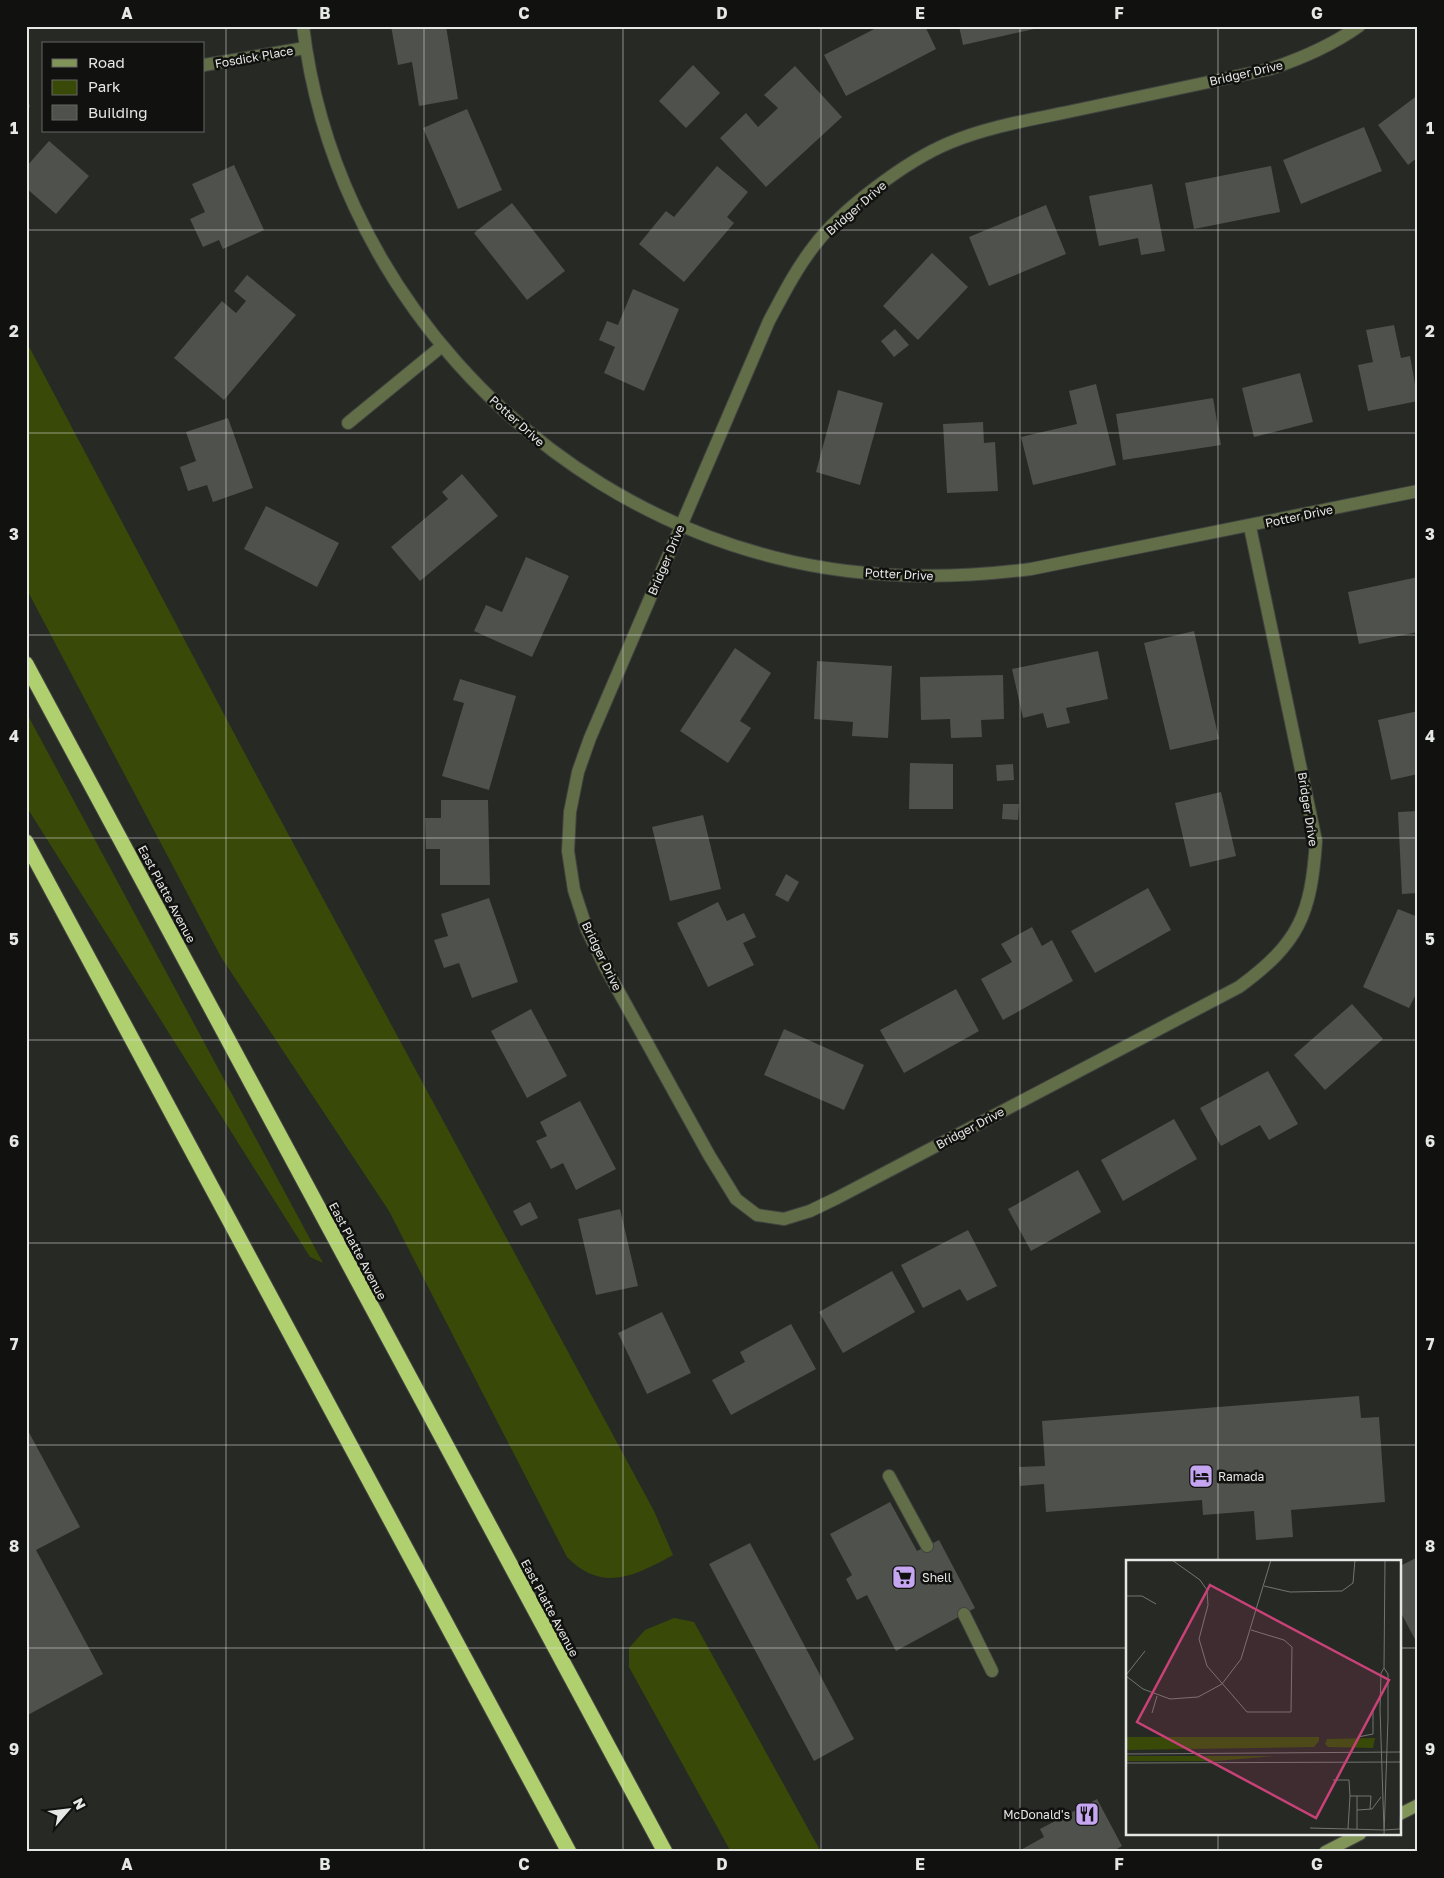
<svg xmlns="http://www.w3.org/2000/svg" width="1444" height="1878" font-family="'Golos Text',sans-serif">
  <rect width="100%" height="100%" fill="#272925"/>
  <g fill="#394a08">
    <path d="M26,341L252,767L654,1511L673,1555C635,1576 602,1593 567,1557L389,1211L221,957L26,588Z"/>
    <path d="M26,712L323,1263L310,1257L26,806Z"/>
    <path d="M674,1618L694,1622L821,1852H731L629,1667V1648L645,1630Z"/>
  </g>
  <g fill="#4f514c">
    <path d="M391,26H446L458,99L419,106L412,62L398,65Z"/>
    <path d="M880,26H925L936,49L846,96L824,55Z"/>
    <path d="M959,26H1034V29L963,45Z"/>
    <path d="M693,65L720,93L686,128L659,101Z"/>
    <path d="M795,66L842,117L766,187L720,138L746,113L758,127L778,108L764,95Z"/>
    <path d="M26,91L30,107L26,108Z"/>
    <path d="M1418,95V157L1408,165L1378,125Z"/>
    <path d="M467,109L502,190L458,209L423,128Z"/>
    <path d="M1364,127L1382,171L1301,204L1283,160Z"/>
    <path d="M49,141L89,176L56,214L26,188V167Z"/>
    <path d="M234,165L264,230L223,249L219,240L203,247L190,219L205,212L192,184Z"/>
    <path d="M717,166L748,192L727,217L734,223L684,282L639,244L666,211L674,217Z"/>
    <path d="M1271,166L1280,212L1194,229L1185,183Z"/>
    <path d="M1152,184L1165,251L1141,255L1138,238L1099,246L1089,196Z"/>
    <path d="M512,203L565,271L527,300L474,233Z"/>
    <path d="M1046,205L1066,254L989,286L969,237Z"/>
    <path d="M932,253L968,287L918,340L883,306Z"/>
    <path d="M247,275L296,315L224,400L174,358L222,301L236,313L246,301L234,291Z"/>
    <path d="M633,289L679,309L644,391L604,373L615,347L599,340L607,321L618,325Z"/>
    <path d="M1394,325L1401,358L1410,356L1418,401L1368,411L1358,365L1373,362L1366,330Z"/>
    <path d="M895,329L909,345L894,357L881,341Z"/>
    <path d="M1300,373L1313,422L1254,437L1242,388Z"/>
    <path d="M1096,384L1116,465L1033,485L1021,437L1077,424L1069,391Z"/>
    <path d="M838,390L883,403L860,485L816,472Z"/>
    <path d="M1213,398L1221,445L1123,460L1116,414Z"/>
    <path d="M228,418L253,488L213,502L207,485L188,491L180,467L196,461L186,432Z"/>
    <path d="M983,422L984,443L995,442L998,491L947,493L943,424Z"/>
    <path d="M462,474L498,516L420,581L391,547L448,499L442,492Z"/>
    <path d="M266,506L339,543L317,587L244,549Z"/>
    <path d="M526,557L569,576L532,657L474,631L486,605L502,612Z"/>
    <path d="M1418,577V632L1359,644L1348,592Z"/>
    <path d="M1194,631L1219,739L1170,750L1144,643Z"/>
    <path d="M735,648L771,673L740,721L751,728L728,763L680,731Z"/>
    <path d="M1098,651L1108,699L1066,708L1070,723L1047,728L1043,713L1023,718L1012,669Z"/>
    <path d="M817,661L892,666L888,738L852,736L853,722L814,719Z"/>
    <path d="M1003,675L1004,719L981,720L982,737L951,738L950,719L921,720L920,677Z"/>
    <path d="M460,679L516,696L489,790L442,776L464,703L453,700Z"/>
    <path d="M1418,711V774L1391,780L1378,720Z"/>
    <path d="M910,763L953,764V809H909Z"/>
    <path d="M1013,764L1014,780L997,781L996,765Z"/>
    <path d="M1221,792L1236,856L1190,867L1175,803Z"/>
    <path d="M441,800H488L490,885H440V849H426L425,818H441Z"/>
    <path d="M1003,804H1019L1018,820L1002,819Z"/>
    <path d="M1418,811V893L1402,894L1398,812Z"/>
    <path d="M703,815L721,889L670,901L652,827Z"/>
    <path d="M786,874L799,882L788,902L775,895Z"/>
    <path d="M1148,888L1171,930L1095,973L1071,931Z"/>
    <path d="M489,898L518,982L472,998L459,963L444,968L434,940L448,936L441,914Z"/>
    <path d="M718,902L727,921L744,913L756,937L743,943L754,965L708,987L677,923Z"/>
    <path d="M1398,909L1418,917V990L1409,1008L1363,987Z"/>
    <path d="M1032,927L1042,946L1052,940L1073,981L1003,1020L981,979L1012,962L1001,944Z"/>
    <path d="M956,989L979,1031L904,1073L880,1030Z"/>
    <path d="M1352,1004L1383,1039L1325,1090L1294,1055Z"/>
    <path d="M531,1009L567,1076L527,1098L491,1031Z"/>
    <path d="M784,1029L864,1065L844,1110L764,1075Z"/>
    <path d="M1268,1071L1298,1124L1269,1140L1260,1125L1221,1146L1200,1108Z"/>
    <path d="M580,1101L616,1169L576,1190L563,1163L551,1169L536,1141L547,1136L540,1122Z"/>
    <path d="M1174,1119L1197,1159L1123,1201L1101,1160Z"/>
    <path d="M1078,1170L1101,1212L1031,1251L1008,1209Z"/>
    <path d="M530,1202L538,1218L521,1226L513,1211Z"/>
    <path d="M620,1209L638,1286L596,1295L578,1219Z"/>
    <path d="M968,1230L997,1286L967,1301L960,1289L923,1308L901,1265Z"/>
    <path d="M892,1271L915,1312L843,1353L819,1312Z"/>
    <path d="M662,1312L691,1373L647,1394L618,1333Z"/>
    <path d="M791,1324L816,1369L731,1415L712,1380L745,1362L740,1352Z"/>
    <path d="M1359,1396L1361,1418L1379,1417L1385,1502L1291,1510L1293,1537L1256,1540L1254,1511L1203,1515L1202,1500L1046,1512L1044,1484L1020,1486L1019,1467L1045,1466L1042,1421Z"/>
    <path d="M26,1427L80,1527L36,1550L103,1674L26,1716Z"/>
    <path d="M890,1502L917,1551L939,1540L975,1608L896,1651L867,1595L857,1600L846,1579L852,1575L830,1534Z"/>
    <path d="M750,1543L854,1739L814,1761L709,1564Z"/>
    <path d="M1418,1557V1645L1400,1611V1566Z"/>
    <path d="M1097,1799L1122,1846L1112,1852H1017L1044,1837L1040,1829Z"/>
  </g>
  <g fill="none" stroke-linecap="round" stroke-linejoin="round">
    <g stroke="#424440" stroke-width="14">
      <g id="lane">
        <path d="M889,1476L927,1546"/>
        <path d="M964,1614L992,1671"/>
      </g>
    </g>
    <g stroke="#424440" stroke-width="14">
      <g id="street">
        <path d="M303,26C333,279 527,494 773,557C858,579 945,580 1031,569L1418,491"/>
        <path d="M204,65L305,48"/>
        <path d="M348,423L442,346"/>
        <path d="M1250,527L1316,841C1311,915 1299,943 1239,987L837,1198L810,1211L784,1219L757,1215L736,1199L709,1155L604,965L587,930L574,890L568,851L570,812L578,772L590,738L769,321C783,295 796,269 814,246C842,209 906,161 949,143C989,126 1035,119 1077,110C1141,96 1206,83 1270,69C1303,58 1331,46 1359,26"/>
      </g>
    </g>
    <g stroke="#424440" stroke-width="14">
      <g id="secondary">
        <path d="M1400,1814L1418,1805"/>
        <path d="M1325,1852L1360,1834"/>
      </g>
    </g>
    <g stroke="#424440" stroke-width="17">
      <g id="highway">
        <path d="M26,664L665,1852"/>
        <path d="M26,842L569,1852"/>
      </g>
    </g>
    <use href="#lane" stroke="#616e48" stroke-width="12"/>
    <use href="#street" stroke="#616e48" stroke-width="12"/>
    <use href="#secondary" stroke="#819558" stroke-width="12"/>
    <use href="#highway" stroke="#b0cf6e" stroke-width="15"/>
  </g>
  <path fill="none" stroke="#e6e8e5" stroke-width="1" stroke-opacity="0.55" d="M226,26V1852M424,26V1852M623,26V1852M821,26V1852M1020,26V1852M1218,26V1562M26,230H1418M26,433H1418M26,635H1418M26,838H1418M26,1040H1418M26,1243H1418M26,1445H1418M26,1648H1128M1400,1648H1418M1218,1834V1852"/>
  <defs>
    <g id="hotel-square" transform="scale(1.25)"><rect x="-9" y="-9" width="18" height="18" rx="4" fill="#c6a6f0" stroke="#11110f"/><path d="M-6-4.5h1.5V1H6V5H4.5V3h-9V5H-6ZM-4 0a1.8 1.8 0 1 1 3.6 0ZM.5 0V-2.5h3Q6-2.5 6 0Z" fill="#111"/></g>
    <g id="supermarket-square" transform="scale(1.25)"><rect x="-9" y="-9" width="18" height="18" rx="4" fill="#c6a6f0" stroke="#11110f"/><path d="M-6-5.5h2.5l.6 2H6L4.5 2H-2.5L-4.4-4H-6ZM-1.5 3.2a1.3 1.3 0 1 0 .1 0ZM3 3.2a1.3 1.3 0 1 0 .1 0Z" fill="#111"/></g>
    <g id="restaurant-square" transform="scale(1.25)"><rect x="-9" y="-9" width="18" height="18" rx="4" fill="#c6a6f0" stroke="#11110f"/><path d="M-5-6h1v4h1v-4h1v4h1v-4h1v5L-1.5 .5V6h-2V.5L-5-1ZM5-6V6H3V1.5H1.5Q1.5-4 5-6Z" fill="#111"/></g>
  </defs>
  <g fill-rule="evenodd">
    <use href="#hotel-square" x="1201" y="1476"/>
    <use href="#supermarket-square" x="904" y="1577"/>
    <use href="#restaurant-square" x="1087" y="1814"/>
  </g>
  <g text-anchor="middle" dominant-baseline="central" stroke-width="5" stroke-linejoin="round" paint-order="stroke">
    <g font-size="12" fill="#e6e8e5" stroke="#11110f">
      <text transform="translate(254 57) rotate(-10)">Fosdick Place</text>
      <text transform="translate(1246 73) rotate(-13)">Bridger Drive</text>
      <text transform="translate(856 208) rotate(-41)">Bridger Drive</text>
      <text transform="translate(517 421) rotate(42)">Potter Drive</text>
      <text transform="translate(1299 516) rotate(-12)">Potter Drive</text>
      <text transform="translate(666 560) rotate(-67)">Bridger Drive</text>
      <text transform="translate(899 574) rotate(3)">Potter Drive</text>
      <text transform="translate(1308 809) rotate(81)">Bridger Drive</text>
      <text transform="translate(167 894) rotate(62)">East Platte Avenue</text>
      <text transform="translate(602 956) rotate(64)">Bridger Drive</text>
      <text transform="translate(970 1128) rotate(-28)">Bridger Drive</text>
      <text transform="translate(358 1251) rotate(62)">East Platte Avenue</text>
      <text transform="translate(550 1608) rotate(62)">East Platte Avenue</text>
    </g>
    <g font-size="12" fill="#e6e8e5" stroke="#11110f" text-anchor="start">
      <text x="1218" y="1476">Ramada</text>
      <text x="922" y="1577">Shell</text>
      <text x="1070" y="1814" text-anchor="end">McDonald's</text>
    </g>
  </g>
  <g transform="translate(1126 1560)">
    <rect width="275" height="275" fill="#272925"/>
    <path d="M0,177H193V181L188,187L0,190ZM249,178L247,188L202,187L199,184L201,179ZM0,196H148L90,201H0Z" fill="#394a08"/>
    <path fill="none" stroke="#737572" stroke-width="1" d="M46,0L74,20L81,30L82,45L73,79L81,106L121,152H165L166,87L158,80L125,70M138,26L164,32L216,31L227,23L229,0M0,36H16L30,44M0,115L19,91M0,116L17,129L44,139L72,137L96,124L115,99L145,0M275,141V167M26,153L31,136M232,177L247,174V149M0,194L275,192M0,203L275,202M207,220H223L224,236H231V250L246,249L255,237M224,236L222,269L258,270L274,269L275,237M231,236H245L244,249M184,268L222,269M231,269V250M258,270L254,149L255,113L258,108L259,0M258,275L262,158V114L258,108"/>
    <path fill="#c94277" fill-opacity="0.15" stroke="#c94277" stroke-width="2.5" d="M84,25L263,120L190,258L11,162Z"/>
    <rect width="275" height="275" fill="none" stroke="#e6e8e5" stroke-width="2.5"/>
  </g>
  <rect width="1444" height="1878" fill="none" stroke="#11110f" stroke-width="55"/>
  <rect x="42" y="42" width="162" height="90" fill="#11110f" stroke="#666765"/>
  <rect x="52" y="59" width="25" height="8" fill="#819558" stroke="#666765"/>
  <text x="88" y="68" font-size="15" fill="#e6e8e5">Road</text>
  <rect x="52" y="80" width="25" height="15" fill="#394a08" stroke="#666765"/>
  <text x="88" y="92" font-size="15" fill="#e6e8e5">Park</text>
  <rect x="52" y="105" width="25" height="15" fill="#4f514c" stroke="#666765"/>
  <text x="88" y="118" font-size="15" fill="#e6e8e5">Building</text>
  <g transform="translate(68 1810) rotate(62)" stroke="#11110f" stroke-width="4" paint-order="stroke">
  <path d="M0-4L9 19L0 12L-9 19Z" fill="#e6e8e5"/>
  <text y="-8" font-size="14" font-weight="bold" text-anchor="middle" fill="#e6e8e5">N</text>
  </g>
  <rect x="28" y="28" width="1388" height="1822" fill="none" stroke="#e6e8e5" stroke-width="2"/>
  <g font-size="16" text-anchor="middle" font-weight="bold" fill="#e6e8e5">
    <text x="127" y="19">A</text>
    <text x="325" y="19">B</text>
    <text x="524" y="19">C</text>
    <text x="722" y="19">D</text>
    <text x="920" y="19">E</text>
    <text x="1119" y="19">F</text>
    <text x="1317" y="19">G</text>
    <text x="14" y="134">1</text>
    <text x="1430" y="134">1</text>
    <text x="14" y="337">2</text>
    <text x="1430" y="337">2</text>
    <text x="14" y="540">3</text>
    <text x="1430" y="540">3</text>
    <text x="14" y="742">4</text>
    <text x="1430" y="742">4</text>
    <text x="14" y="945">5</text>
    <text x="1430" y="945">5</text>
    <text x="14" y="1147">6</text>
    <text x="1430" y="1147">6</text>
    <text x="14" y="1350">7</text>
    <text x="1430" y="1350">7</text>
    <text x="14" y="1552">8</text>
    <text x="1430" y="1552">8</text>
    <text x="14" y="1755">9</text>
    <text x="1430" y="1755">9</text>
    <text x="127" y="1870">A</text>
    <text x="325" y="1870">B</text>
    <text x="524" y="1870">C</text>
    <text x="722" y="1870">D</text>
    <text x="920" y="1870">E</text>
    <text x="1119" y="1870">F</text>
    <text x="1317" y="1870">G</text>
  </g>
</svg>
